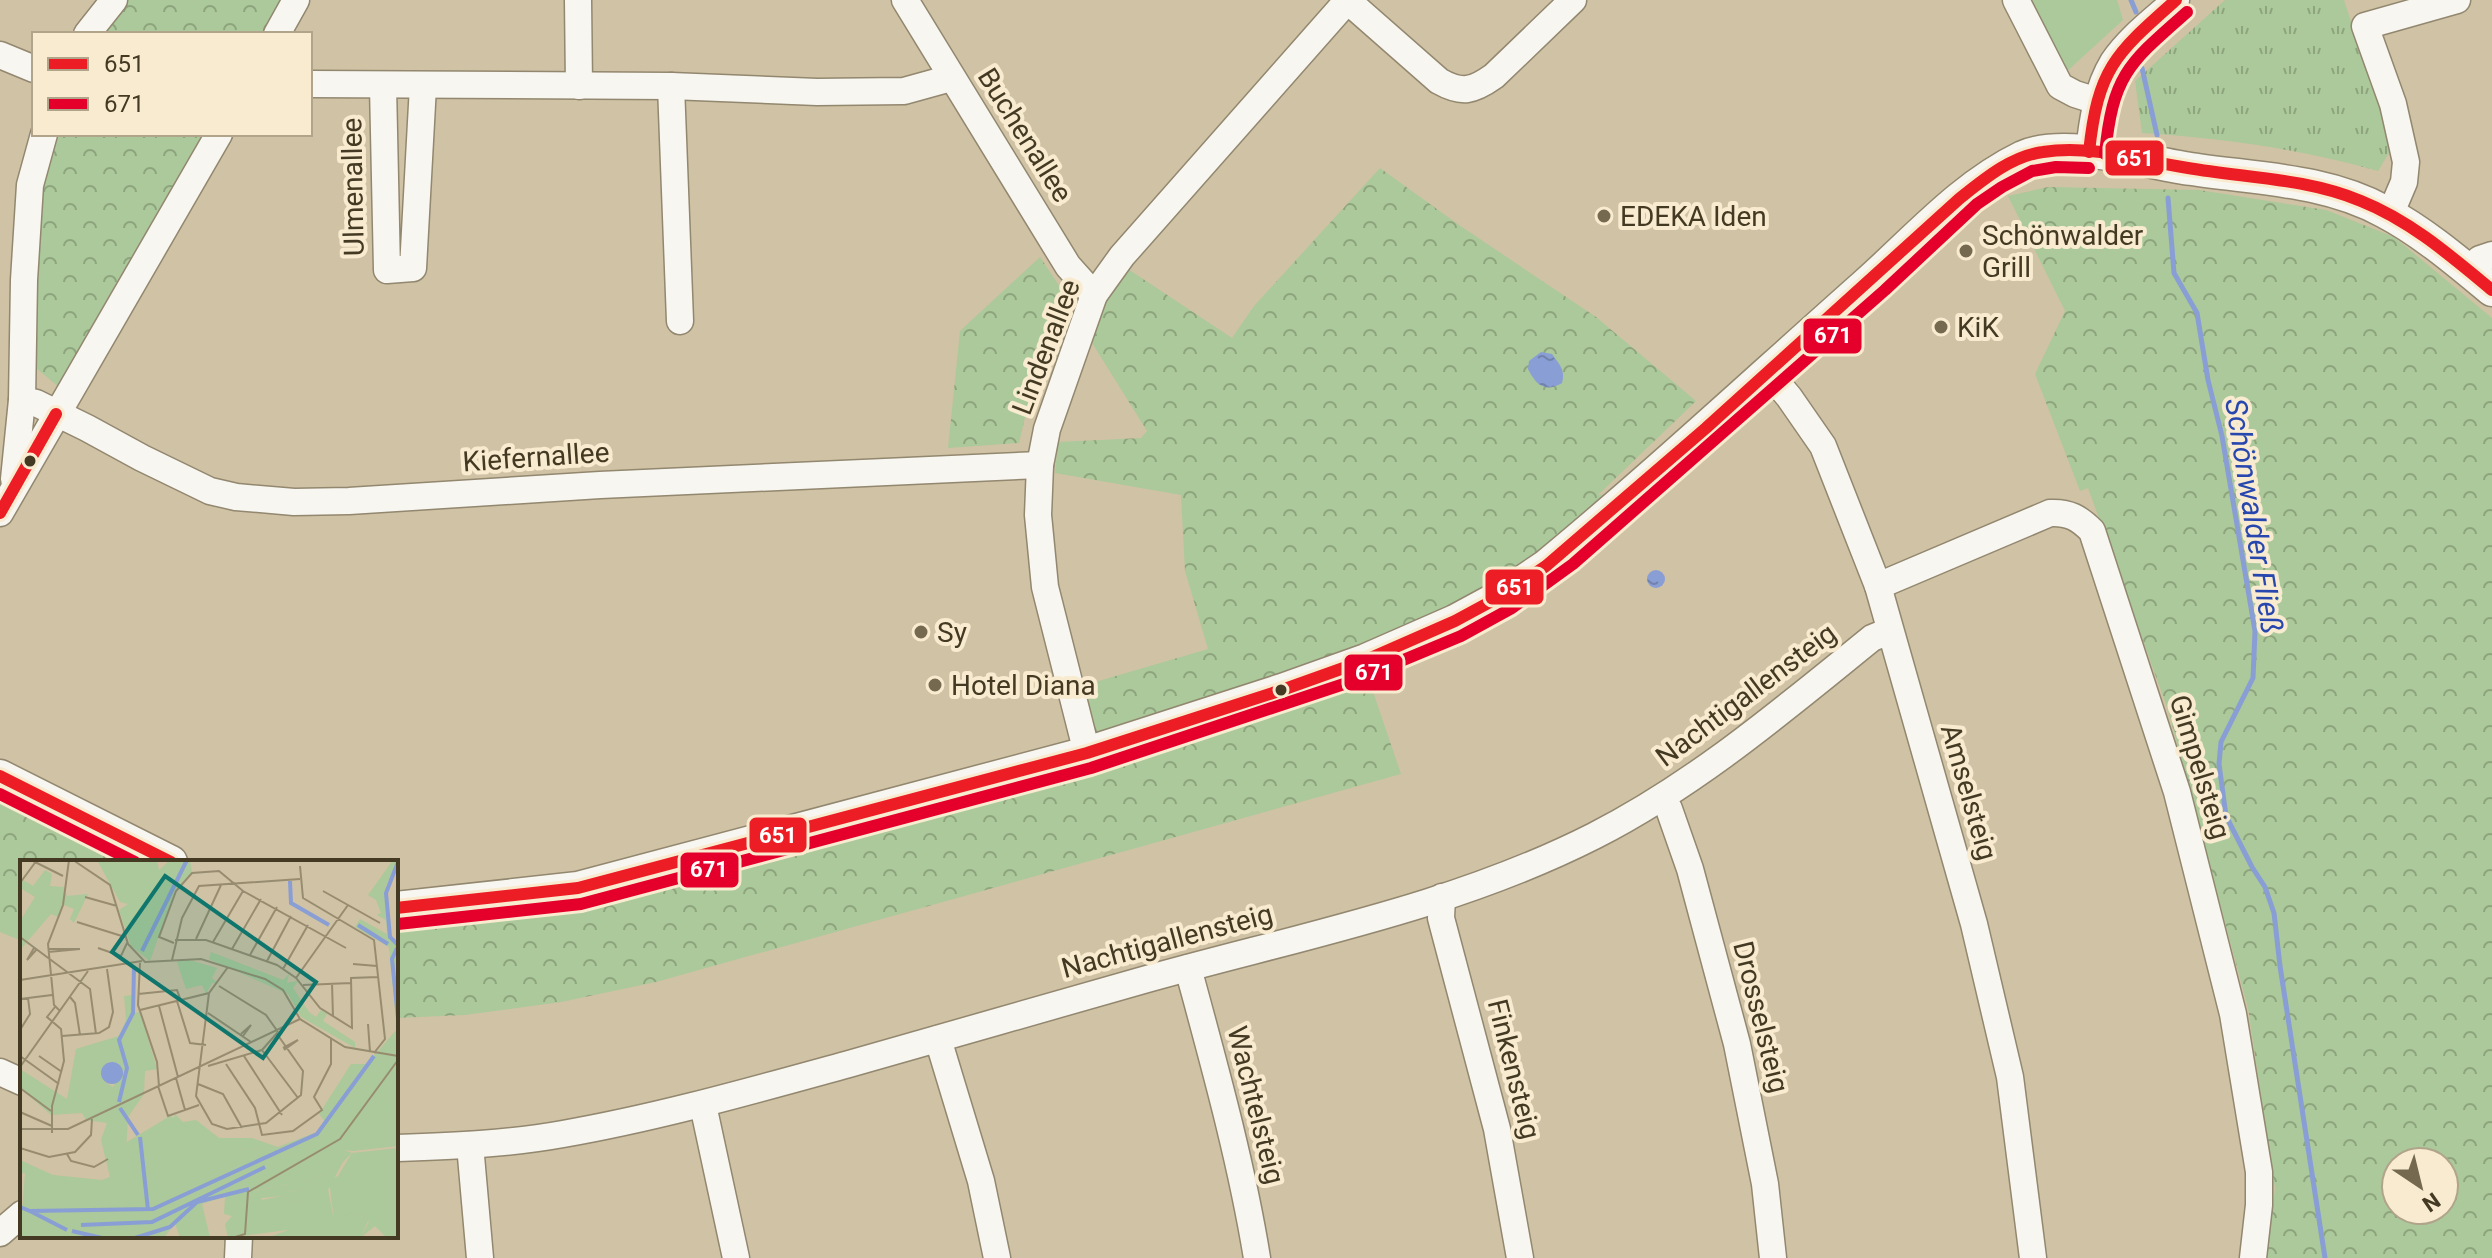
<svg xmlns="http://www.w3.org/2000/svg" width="2492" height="1258" font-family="Roboto,sans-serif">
  <defs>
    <pattern id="forest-crowns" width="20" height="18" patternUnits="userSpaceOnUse" patternTransform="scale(2)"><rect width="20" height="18" fill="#abc99a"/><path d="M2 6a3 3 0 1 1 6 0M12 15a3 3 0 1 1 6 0" fill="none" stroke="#8da47d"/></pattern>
    <pattern id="park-tufts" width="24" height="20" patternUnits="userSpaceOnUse" patternTransform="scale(2)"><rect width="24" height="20" fill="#abc99a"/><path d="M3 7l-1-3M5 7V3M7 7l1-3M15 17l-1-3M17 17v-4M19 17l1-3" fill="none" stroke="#8da47d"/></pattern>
    <pattern id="water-ripples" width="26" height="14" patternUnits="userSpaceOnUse" patternTransform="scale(2)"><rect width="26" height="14" fill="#899ed4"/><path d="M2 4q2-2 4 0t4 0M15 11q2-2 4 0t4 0" fill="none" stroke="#7282ac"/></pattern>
  </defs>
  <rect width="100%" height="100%" fill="#d0c2a4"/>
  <path fill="#abc99a" d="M2028,0H2117L2123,20L2065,73Z"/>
  <g fill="url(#forest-crowns)" fill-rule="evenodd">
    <path d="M127,0H282L262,34H99Z"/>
    <path d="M52,134H205L60,388L36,368L40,189Z"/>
    <path d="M1380,168L1459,225L1596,317L1696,401L1598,495L1614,494L1557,542L1462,604L1336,659L1096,737L1085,685L1208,649L1185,571L1181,495L1055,473L1058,442L1141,438L1147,431L1089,338L1108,295L1125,267L1232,338L1254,306Z"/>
    <path d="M2048,187L2199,190L2326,210L2394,237L2492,318V1258H2266L2275,1189L2248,1008L2168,710L2088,488L2080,491L2035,374L2065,311L2008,196ZM2396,1162H2444V1210H2396Z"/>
    <path d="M1040,257L1066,296L1038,362L1019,443L948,448L960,331Z"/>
    <path d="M1368,677L1401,774L656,982L561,1002L465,1015L396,1018V927L451,924L612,902L1108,767Z"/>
    <path d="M0,799L126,862H22V941L0,932Z"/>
  </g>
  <path fill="url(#park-tufts)" d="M2225,0H2344L2386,129L2390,151L2378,171C2301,149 2222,138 2142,133L2135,81Z"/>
  <g fill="url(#water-ripples)">
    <path d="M1541,352L1552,354C1559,364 1566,370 1562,383C1545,393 1536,385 1528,369L1529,361Z"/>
    <circle cx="1656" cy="579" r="9"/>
  </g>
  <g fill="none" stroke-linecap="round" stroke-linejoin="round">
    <g stroke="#899ed4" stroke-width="5">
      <path d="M2131,0L2136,12"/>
      <path d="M2142,68L2157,135"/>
      <path d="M2168,198L2174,273L2197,313L2208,380L2222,436L2255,631L2253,678L2221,742L2219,764L2226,816L2252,867L2265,887L2274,913L2280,966L2325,1258"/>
    </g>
    <g stroke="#92876f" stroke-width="29">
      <g id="minor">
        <path d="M578,0L579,86"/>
        <path d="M905,0L1068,266L1094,295"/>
        <path d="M2016,0L2060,86L2075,94L2097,101"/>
        <path d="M1348,1L1439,81C1462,94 1473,91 1494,76L1573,0"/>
        <path d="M87,34L114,0"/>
        <path d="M277,34L296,0"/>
        <path d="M0,55L34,69"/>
        <path d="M310,84L671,86L817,92L904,91L951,78"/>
        <path d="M383,86L387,270L413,268L423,86"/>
        <path d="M671,86L680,321"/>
        <path d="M2089,152C2092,122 2097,88 2113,62C2129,38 2155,19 2176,0"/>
        <path d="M2390,215L2404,182L2406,162L2393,104L2365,26L2457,0"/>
        <path d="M2467,270L2480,259L2492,255"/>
        <path d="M1767,371L1789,397L1823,446L1878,586L1974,924L2010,1077L2033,1258"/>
        <path d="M22,400L36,403L87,428L142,458L210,491L236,497L294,502L349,501L600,485L1040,465"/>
        <path d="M14,479L22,400L24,280L30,185L44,134"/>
        <path d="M0,513L219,134"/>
        <path d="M1878,586L2050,513C2069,512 2079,518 2092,531L2177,792L2233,1014L2259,1172V1205L2253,1258"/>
        <path d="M1087,753L1045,587L1038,515L1040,465L1047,429L1094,295L1122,256L1348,0"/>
        <path d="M1662,799L1669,809L1690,869L1737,1044L1765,1184L1773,1258"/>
        <path d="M1442,897L1441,918L1497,1129L1520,1258"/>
        <path d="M1188,968C1214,1064 1241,1160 1257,1258"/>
        <path d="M938,1039L981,1181L997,1258"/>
        <path d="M0,1072L22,1082"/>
        <path d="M703,1105L736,1258"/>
        <path d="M470,1145L480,1258"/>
        <path d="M396,1148C451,1146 508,1144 563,1134C660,1117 754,1090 849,1064C948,1036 1048,1007 1147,979C1297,937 1454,907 1594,836C1696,784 1783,710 1872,638L1889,631"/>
        <path d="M0,1233L22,1214"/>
        <path d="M238,1258L239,1236"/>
      </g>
    </g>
    <g stroke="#92876f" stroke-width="35">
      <g id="major">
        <path d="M0,776L171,862"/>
        <path d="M396,908L578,888L1087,753L1282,690L1366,660L1455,621L1503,595L1546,566C1655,476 1758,380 1864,286C1915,241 1961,187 2023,157C2065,138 2147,163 2191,169C2256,179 2325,179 2385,212C2423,232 2458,262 2492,290"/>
      </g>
    </g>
    <use href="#minor" stroke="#f8f6f1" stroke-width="26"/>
    <use href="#major" stroke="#f8f6f1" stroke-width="32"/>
    <g stroke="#f8ebd0" stroke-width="18">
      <g id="bus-1">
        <path d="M2089,152C2098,68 2115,54 2176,0"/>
        <path d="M0,513L56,414"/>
        <path d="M0,776L171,862"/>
        <path d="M396,908L578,888L1087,753L1282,690L1366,660L1455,621L1503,595L1546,566L1706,428L1959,199C1983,180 2011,156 2043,152C2091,144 2141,161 2188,168C2246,178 2306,178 2361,201C2411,221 2452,257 2492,290"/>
      </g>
    </g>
    <g stroke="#f8ebd0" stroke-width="18">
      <g id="bus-2">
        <path d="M2105,154C2113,74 2129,63 2187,12"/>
        <path d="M0,794L135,862"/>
        <path d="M398,924L581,904L1091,768L1353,681L1461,636L1512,608L1573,564L1885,290L1977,204L2002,187L2032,171L2056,167L2089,168"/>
      </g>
    </g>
    <use href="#bus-1" stroke="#ed1d25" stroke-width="12"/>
    <use href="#bus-2" stroke="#e4002b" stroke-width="12"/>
  </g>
  <g fill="#756a50" stroke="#f8ebd0" stroke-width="3">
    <circle cx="1604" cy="216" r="8"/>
    <circle cx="1966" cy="251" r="8"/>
    <circle cx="1941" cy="327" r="8"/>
    <circle cx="921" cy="632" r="8"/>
    <circle cx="935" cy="685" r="8"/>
  </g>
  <g fill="#443a23" stroke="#f8ebd0" stroke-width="3">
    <circle cx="30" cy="461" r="7"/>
    <circle cx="1281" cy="690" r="7"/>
  </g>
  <g text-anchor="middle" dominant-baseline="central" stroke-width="8" stroke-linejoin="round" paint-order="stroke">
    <g font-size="28" fill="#443a23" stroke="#f8ebd0">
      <text transform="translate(1025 135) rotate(58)">Buchenallee</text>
      <text transform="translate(353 187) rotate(-91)">Ulmenallee</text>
      <text transform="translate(1046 347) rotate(-69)">Lindenallee</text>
      <text transform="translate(536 457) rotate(-4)">Kiefernallee</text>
      <text transform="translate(1746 695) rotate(-37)">Nachtigallensteig</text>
      <text transform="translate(2200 767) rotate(73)">Gimpelsteig</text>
      <text transform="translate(1969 792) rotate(74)">Amselsteig</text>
      <text transform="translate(1167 941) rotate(-15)">Nachtigallensteig</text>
      <text transform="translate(1761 1017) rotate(76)">Drosselsteig</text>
      <text transform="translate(1514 1069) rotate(76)">Finkensteig</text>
      <text transform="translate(1256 1105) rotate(76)">Wachtelsteig</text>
    </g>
    <g font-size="28" fill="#443a23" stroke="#f8ebd0" text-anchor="start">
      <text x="1620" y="216">EDEKA Iden</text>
      <text x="1982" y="235">Schönwalder<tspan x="1982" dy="32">Grill</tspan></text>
      <text x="1957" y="327">KiK</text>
      <text x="937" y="632">Sy</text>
      <text x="951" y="685">Hotel Diana</text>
    </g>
    <g font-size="30" font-style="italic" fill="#2747af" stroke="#f8ebd0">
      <text transform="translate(2254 516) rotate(81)">Schönwalder Fließ</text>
    </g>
  </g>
  <g transform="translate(20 860)">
    <rect width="378" height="378" fill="#d0c2a4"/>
    <path d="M373,0H378L366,26L371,78L378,82V246L333,291L324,290L332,293L315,310L282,323L280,332L264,331L268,324L235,331L242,340L262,336L272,342L298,320L273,369L208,378L205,364L212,356L204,354L205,336L182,344L190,378H160L155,363L144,378H0L5,313L0,314V300L33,315L82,320L90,317L107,282L150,256L214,290L258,287L297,272L306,263L299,254L331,204H347L377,169L369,87L335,67L340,59L367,74L366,60L357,55L361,53L356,40L348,35Z" fill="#abc99a"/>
    <path d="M77,0H137L139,10L150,0H170L172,12L155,30L130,101L111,86L99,50L108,44L100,42ZM25,10L32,14L30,26L44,27L47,36L68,34L54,63L50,59L54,49L44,45L38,57L31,54L0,90V61L15,37L0,28V18L13,26ZM191,92L263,120L269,114L267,123L278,121L273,128L289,152L296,157L301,150L307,154L303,161L335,182V188L281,157L268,134L189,99ZM166,99L197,108L192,118L199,124L192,123L186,134L182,125L166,129L157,102ZM113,135V153L120,152L137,209L125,211L124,234L108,257L106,293L90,317L81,280L87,263L66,260L62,253L31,255L0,228V209L47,239L56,189L99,176L106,160L104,136ZM87,202L98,203L101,210L93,227L85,222ZM378,246V286L333,291L335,288ZM155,254L163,262L176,260L199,278H232L258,287L214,290L153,260ZM378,288V378H367L355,366L340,378L349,362L336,353L314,360L309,320L318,316L332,293Z" fill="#abc99a" fill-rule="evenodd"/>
    <path d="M327,294L308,330L314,360L334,352L348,361L340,378H247L273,368L297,322L272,342L262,336L231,339L227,333L268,324L264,331L280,332L282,323L315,310Z" fill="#abc99a"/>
    <path d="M81 213a11 11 0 1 1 22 0a11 11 0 1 1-22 0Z" fill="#899ed4"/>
    <path fill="none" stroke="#899ed4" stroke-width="4" d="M378,2L366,33L370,77L378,85M270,21L271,43L309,65M338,65L368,84M377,88L372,99L378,158M122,91L167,0M99,242L107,208L99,180L113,153L114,107M100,248L118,275M120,277L128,350M0,347L10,351L133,349L297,274L354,196M10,351L47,370M61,365L132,362L245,307M52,371L82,378M115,378L150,367L177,342L229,329"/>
    <path fill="none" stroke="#988c70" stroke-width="2" d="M11,0L43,16M53,0L90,25L108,84L125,102L181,99L245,119L263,130L280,159L325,187L378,196M280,6L283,38L354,80L365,179L354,193M0,23L17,0M303,31L360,63M65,37L97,46M57,62L105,77M0,77L70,129L76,174M176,79L201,25M155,80H186L257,105L276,118L300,148L332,168L331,118L358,117M193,82L223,31M154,83L139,77L156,31L172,13L199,11L223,31L326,88M14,88L7,100L17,89M78,88L101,96L107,83M212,89L241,39M28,92L60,89H29M230,95L257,47M152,100L162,58L179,26L280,19M247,101L271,56M120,103L118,145L137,202L139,226M333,104L357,106M263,109L288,65M276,118L328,45M0,120L122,101M312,123L313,157M283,125L331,123M199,126L246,155L258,172M189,133L176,236L192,264L207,269L246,263L281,235L283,211L257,174M118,134L157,130L161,141M50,137L55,143L60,175M0,139L32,135M157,141L170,183L186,185M139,146L158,217M120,150L189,133L208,107M40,151L34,145L28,84L43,45L49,0M188,153L231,182M348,164L350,192M0,170L10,154L8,138M221,174L231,165L223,176M42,176L79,173L89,167L93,152L87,109M263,188L278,180L264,190M242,190L278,238M0,196L39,224M19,196L42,212M224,196L262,255M206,204L235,248L242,275L273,271L302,250L294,237L311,204V178M188,206L242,190L258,172M0,207L68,111M156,218L165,250M178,224L203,234L222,268M138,226L148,256L179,245M0,228L31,251M0,252L32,266M0,269H48L280,159M32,273V246L44,201L41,169L27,157L35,147M0,288L29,297L55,292L71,275L72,259M47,294L51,301L74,307L88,299M212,378L225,374L228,332L320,279L378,200"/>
    <path fill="#0f766e" fill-opacity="0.15" stroke="#0f766e" stroke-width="4" d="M145,16L296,122L243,198L92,92Z"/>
    <rect width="378" height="378" fill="none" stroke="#443a23" stroke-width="4"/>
  </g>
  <g stroke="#f8ebd0" stroke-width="3">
    <rect x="2104" y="139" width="61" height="38" rx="8" fill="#ed1d25"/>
    <rect x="1802" y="317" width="61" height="38" rx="8" fill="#e4002b"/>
    <rect x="1484" y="568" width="61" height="38" rx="8" fill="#ed1d25"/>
    <rect x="1343" y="653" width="61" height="39" rx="8" fill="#e4002b"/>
    <rect x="748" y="816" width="60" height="38" rx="8" fill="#ed1d25"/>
    <rect x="679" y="851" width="61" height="38" rx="8" fill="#e4002b"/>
  </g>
  <g font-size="22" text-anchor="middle" font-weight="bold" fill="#fff">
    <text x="2135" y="166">651</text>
    <text x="1833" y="343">671</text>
    <text x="1515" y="595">651</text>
    <text x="1374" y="680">671</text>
    <text x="778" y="843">651</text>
    <text x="709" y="877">671</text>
  </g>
  <rect x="32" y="32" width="280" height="104" fill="#f8ebd0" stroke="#b0a48b" stroke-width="2"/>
  <rect x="48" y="58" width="40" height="12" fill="#ed1d25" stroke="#b0a48b" stroke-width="2"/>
  <text x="104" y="72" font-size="24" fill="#443a23">651</text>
  <rect x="48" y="98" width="40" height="12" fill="#e4002b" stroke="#b0a48b" stroke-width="2"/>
  <text x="104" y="112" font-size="24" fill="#443a23">671</text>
  <g transform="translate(2420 1186) rotate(145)"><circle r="38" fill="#f8ebd0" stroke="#b0a48b" stroke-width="2"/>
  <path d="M0-6L14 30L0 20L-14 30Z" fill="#756a50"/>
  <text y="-12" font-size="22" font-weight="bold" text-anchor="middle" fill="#443a23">N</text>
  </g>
</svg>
